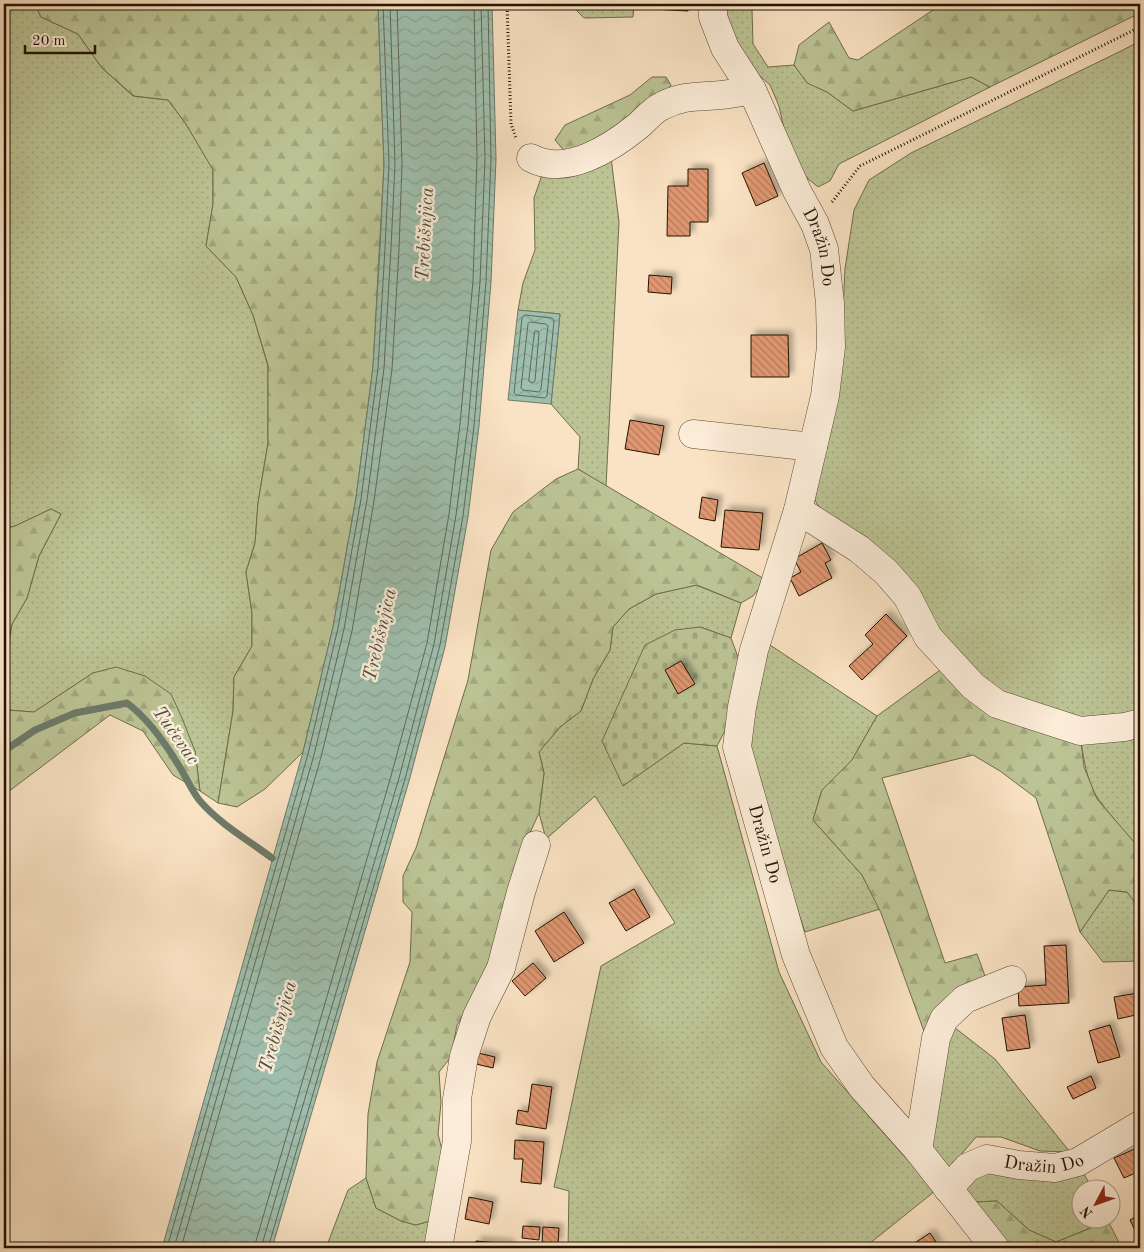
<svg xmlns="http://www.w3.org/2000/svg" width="1144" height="1252" viewBox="0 0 1144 1252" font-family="'Old Standard TT',serif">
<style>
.grass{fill:url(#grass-dots);stroke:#6f6c4a}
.forest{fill:url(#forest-firs);stroke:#6f6c4a}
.cemetery{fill:url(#cemetery-stones);stroke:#6f6c4a}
.water{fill:url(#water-waves);stroke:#6d7a68}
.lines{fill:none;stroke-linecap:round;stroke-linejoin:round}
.shore{stroke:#606957;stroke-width:1}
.stream{stroke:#6d7a68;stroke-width:7}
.building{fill:url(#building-back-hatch);stroke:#221300;filter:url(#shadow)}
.minor-casing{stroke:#584731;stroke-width:29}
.path{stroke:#221300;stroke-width:3;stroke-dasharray:1 2.5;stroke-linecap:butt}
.minor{stroke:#fcedd9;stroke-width:28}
.labels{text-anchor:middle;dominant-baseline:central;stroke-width:5;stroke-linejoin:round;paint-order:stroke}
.street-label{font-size:18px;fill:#221300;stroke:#fcedd9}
.water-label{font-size:19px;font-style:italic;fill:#4e4f3d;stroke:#fcedd9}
</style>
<defs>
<pattern id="grass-dots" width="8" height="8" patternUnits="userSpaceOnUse" patternTransform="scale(1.25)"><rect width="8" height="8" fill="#bcc495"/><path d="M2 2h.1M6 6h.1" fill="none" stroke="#a1a87f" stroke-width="1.8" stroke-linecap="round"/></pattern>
<pattern id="forest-firs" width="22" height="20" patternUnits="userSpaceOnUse" patternTransform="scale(1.25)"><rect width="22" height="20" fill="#bcc495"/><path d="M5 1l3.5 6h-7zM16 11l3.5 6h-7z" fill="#a1a87f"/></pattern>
<pattern id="cemetery-stones" width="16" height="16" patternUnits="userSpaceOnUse" patternTransform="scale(1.25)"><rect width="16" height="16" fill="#bcc495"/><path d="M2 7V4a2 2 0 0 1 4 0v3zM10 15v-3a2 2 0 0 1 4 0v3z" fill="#a1a87f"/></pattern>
<pattern id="water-waves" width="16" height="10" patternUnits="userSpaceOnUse" patternTransform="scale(1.25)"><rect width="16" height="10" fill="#9fbfae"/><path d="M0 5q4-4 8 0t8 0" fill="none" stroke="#89a394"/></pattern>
<pattern id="building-back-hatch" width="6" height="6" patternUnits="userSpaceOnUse" patternTransform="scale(1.25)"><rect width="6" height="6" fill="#e09772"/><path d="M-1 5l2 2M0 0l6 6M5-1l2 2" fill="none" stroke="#b57a5b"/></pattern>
<filter id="shadow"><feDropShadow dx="4.5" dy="-4.5" stdDeviation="2.5" flood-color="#0004"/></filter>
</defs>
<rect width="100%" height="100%" fill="#fae3c4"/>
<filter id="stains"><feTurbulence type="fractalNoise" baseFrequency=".004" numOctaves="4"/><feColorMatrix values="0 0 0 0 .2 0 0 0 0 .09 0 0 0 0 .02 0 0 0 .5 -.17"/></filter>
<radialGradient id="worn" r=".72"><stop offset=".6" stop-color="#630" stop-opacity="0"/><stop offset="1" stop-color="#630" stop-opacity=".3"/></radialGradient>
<g class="grass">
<path d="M4,4H35L41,17L78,34L102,68L133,96L168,100L186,124L213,169V204L206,246L236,277L253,315L268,366V443L258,503L255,543L246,572L252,613V646L234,677L233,711L218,803L200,791L195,751L93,673L34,712L7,710L4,706V669L12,624L27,598L39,556L61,514L51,509L15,526L4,529Z"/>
<path d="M558,4H634L633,17L584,18L575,9Z"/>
<path d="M723,4H753L752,9L753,44L768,67L794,65L807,82L827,92L853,111L971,77L990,87L839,164L830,181L818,187L807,178L795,162L788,148L779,106L770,85L737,55Z"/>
<path d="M1140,41V690L1138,695L1140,698V721L1079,729L998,701L829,518L817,504L810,489L840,373L845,269L854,210L869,180L911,153L1121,51Z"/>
<path d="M611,157L619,222L606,487L578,469L580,437L551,404L560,314L518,310L523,283L535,250L534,198L543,172Z"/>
<path d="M696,585L741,603L731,638L700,627L623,786L684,743L717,746L779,972L821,1062L935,1191L864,1248H568L569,1191L554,1187L601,966L675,923L595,796L546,839L539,813L544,773L539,752L560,727L581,711L593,679L610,650L613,627L629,609L656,594Z"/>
<path d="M767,643L877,716L852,760L822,790L813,820L862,875L880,909L805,932L755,782L747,742Z"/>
<path d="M1140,726V856C1130,834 1113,820 1099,800C1086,782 1083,755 1080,734Z"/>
<path d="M1109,890L1127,892L1140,909V961L1103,962L1080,932Z"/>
<path d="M950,1024L995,1059L1070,1152L1040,1151L1001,1137H976L949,1169L929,1146Z"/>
<path d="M981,1171L1083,1172L1092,1189L1082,1190V1220H1107L1108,1221L1056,1242L1029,1230L997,1201L974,1202L963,1187Z"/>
<path d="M366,1178L376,1208L401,1221L416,1225L433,1220L427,1248H326L348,1190Z"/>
</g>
<g class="forest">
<path d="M35,4H378L384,164L373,367L356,498L333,627L303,752L265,789L237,807L218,803L233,711L234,677L252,646V613L246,572L255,543L258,503L268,443V365L253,315L236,277L206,246L213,204V170L186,124L168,100L134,96L102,68L78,34L41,17Z"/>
<path d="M942,4H1140V13L990,87L971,77L853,111L827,92L807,83L794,65L799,45L829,22L849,58L858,60Z"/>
<path d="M652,77H666L671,85C654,115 597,139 567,154L555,140L565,125L630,95Z"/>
<path d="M578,469L766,580L753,596L741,603L697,585L656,594L629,609L613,627L610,650L593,679L581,711L560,727L539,752L544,773L539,813L516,864L504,924L472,1002L457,1025L451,1057L439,1072L441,1103L438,1134L444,1158L433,1220L416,1225L401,1221L376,1208L366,1178L368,1114L377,1062L410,962L412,912L403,902V876L416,848L468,680L491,550L513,512L556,479Z"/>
<path d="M51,509L61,514L39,556L27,598L12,624L4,669V529L15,526Z"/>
<path d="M947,665L1080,734L1084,767L1097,799L1134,842L1140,856V909L1127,892L1109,890L1080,932L1036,798L1000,771L973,755L882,778L945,963L977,954L985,976L925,1034L881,913L862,875L813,820L822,790L852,760L877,716Z"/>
<path d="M116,667L145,676L171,694L182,718L195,751L200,791L173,775L143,731L110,715L4,795V706L7,710L34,712L93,673Z"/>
<path d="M997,1201L1029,1230L1056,1242L1108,1221L1122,1248H1008L974,1202Z"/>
</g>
<path class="cemetery" d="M700,627L731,638L741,665L734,713L717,746L684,743L623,786L602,741L645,645L675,630Z"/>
<g class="water">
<path d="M378,4H492L496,159L491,282L479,426L468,517L445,647L409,781L272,1248H162L303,752L333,627L356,498L373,367L380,248L384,164Z"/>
<path d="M518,310L560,314L551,404L508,400Z"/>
</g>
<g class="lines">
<g class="shore">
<path d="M525,315L552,318L554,320L547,396L545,398L516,395L514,393L522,318Z"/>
<path d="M530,322L546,324L548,326L541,389L539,392L523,390L521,388L528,324Z"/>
<path d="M535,331H538L539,333L535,381L532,383L529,381Z"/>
<path d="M167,1248L308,754L338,628L361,499L378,368L385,248L389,164L383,4"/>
<path d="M174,1248L314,755L344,629L367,500L384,368L391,248L395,164L390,4"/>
<path d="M181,1248L321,757L352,631L374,501L392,369L399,249L402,164L397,4"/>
<path d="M254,1248L391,776L427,643L449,514L460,424L473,281L477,159L474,4"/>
<path d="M261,1248L399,778L434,644L456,515L468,425L480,282L485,159L481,4"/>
<path d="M268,1248L405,779L440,645L463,516L474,426L486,282L491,159L488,4"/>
</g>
<path class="stream" d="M4,751L35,730L75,713L127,703C150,720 168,747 182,771C188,781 193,793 200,801C220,824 248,840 272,858"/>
</g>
<g class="building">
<path d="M653,4H688V11L652,9Z"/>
<path d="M764,163L778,196L756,206L742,173Z"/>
<path d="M688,169H708V222H690V236H667L668,186H688Z"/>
<path d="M649,275L672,277L671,294L648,292Z"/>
<path d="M751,335H788L789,377H751Z"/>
<path d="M630,420L664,426L659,455L625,449Z"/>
<path d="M702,497L718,500L715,521L699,518Z"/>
<path d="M725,510L763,513L759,550L721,547Z"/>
<path d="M822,543L831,560L825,563L832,578L799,596L790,578L801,572L794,559Z"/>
<path d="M886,614L907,636L862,680L849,666L873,644L865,635Z"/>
<path d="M681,661L695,684L678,694L665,670Z"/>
<path d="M634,889L650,917L626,931L609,903Z"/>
<path d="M564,912L584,943L554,962L535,931Z"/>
<path d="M1066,945L1069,1003L1019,1006L1018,987L1046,985L1044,946Z"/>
<path d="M533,963L546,978L525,996L512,981Z"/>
<path d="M1138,993L1140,1014L1118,1019L1114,997Z"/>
<path d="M1025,1015L1030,1048L1007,1051L1002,1018Z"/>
<path d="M1110,1025L1120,1057L1098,1063L1089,1031Z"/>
<path d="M478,1053L495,1057L493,1068L476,1064Z"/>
<path d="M1091,1076L1096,1088L1073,1099L1067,1087Z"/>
<path d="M532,1084L552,1087L546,1129L516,1124L518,1110L528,1112Z"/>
<path d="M515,1140L544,1142L541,1184L521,1182L523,1159H514Z"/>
<path d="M1137,1148L1140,1155V1171L1124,1178L1114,1158Z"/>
<path d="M469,1197L493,1202L489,1224L465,1219Z"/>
<path d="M1140,1214V1241L1130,1220Z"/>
<path d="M523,1226L540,1227L539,1240L522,1238Z"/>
<path d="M543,1227L559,1228L558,1244L542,1243Z"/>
<path d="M930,1233L940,1248H916L913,1244Z"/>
<path d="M476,1241L510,1244L509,1248H476Z"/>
</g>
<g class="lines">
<g class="minor-casing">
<g id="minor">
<path id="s1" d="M713,4V17L725,48L752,90L797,191L815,224L824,249L830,303L831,347L825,396L798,510L754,650L742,707L737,747L796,955L834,1047L862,1087L918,1150L995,1248"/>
<path d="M531,158C566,177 611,148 638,126C646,119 653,110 662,106C683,95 699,97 721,95C731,94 742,92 752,90"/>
<path d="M693,434L813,447"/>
<path d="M798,510L859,549L886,572L907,596L928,637L973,686L997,704L1080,731L1125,727L1140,723"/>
<path d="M918,1150L936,1038L944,1019L965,999L1012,980"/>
<path id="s2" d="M948,1189L968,1167L987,1159L1019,1165L1055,1168L1078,1162L1140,1125"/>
<path d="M438,1248L457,1141V1099L464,1056L477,1016L501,968L521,892L536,845"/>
</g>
</g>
<g class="path">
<path d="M507,4L511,124L516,138"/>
<path d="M832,202L860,166L1140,27"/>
</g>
<use href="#minor" class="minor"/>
</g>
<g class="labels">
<g class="street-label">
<text stroke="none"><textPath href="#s1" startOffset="268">Dražin Do</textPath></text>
<text stroke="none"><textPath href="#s1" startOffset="882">Dražin Do</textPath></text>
<text stroke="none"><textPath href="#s2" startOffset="108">Dražin Do</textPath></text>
</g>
<g class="water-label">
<text transform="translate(426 234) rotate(-87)">Trebišnjica</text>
<text transform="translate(381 635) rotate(-77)">Trebišnjica</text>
<text transform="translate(175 736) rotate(55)">Tučevac</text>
<text transform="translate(279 1027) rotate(-74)">Trebišnjica</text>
</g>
</g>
<rect width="1144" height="1252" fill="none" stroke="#fae3c4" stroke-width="20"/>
<rect x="5" y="5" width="1134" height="1242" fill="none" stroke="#221300" stroke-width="2.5"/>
<rect x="10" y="10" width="1124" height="1232" fill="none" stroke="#221300"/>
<g transform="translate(1096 1204) rotate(229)"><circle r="24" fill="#fcedd9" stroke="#a59682"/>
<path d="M0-4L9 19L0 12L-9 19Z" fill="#8f2418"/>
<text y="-8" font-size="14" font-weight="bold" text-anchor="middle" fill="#221300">N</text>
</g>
<path d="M25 45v8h70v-8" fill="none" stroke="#221300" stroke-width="2.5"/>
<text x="32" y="45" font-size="15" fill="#221300" stroke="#fcedd9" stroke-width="4" paint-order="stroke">20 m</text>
<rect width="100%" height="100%" filter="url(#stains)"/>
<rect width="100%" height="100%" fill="url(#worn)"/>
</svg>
